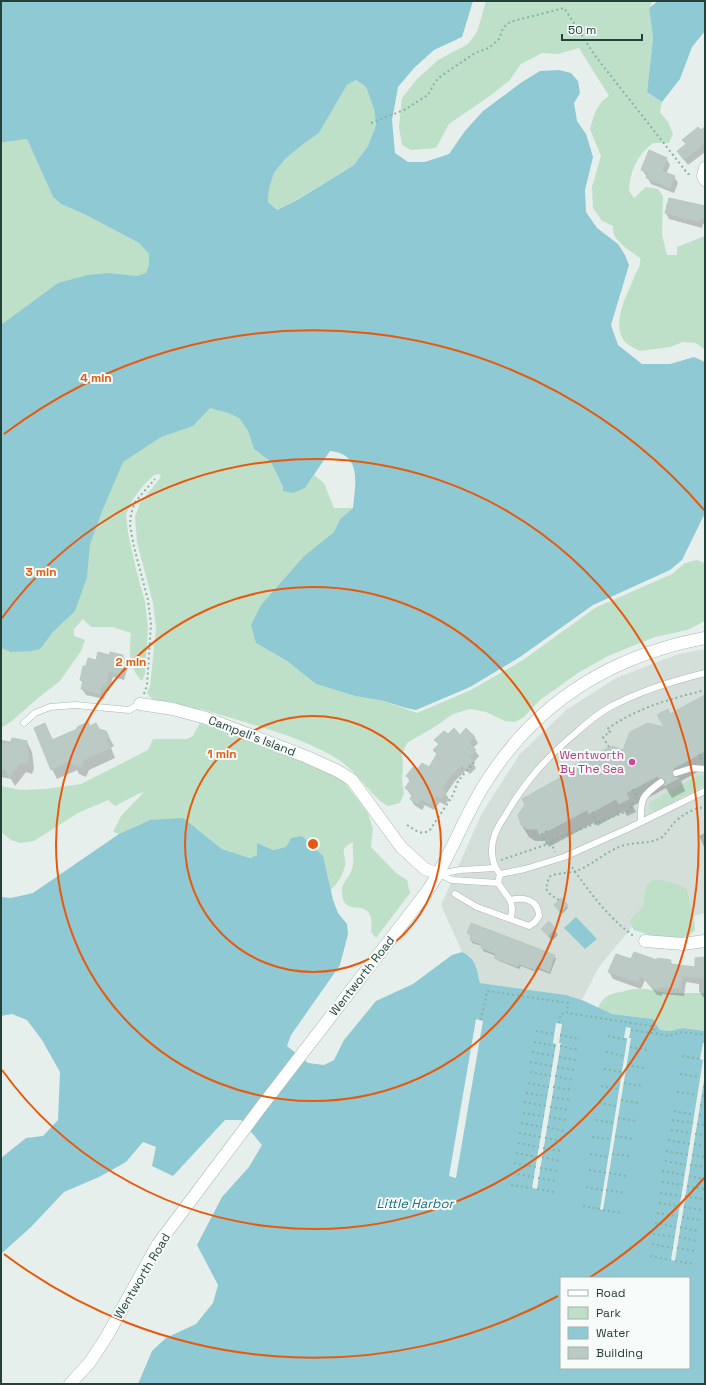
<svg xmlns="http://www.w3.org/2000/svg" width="706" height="1385" viewBox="0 0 706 1385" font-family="'Space Grotesk',sans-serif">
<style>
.built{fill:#d4dfda}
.green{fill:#bfe0c8}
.water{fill:#8ec9d4;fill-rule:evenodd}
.pier{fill:#e6efeb}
.shadow{fill:#0003}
.building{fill:#bbcac4;stroke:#b8c9c2}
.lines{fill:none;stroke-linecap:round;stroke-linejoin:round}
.service-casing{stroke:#a8b8b2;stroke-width:7}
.minor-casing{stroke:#a8b8b2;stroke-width:13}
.secondary-casing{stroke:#a4bbb3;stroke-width:13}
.path{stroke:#86b3a5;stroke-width:2;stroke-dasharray:2 3;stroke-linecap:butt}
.service{stroke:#fff;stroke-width:6}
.minor{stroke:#fff;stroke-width:12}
.secondary{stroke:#fff;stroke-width:12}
.ring{fill:none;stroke:#e8590c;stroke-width:2}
.hotel-dot{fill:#d1479c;stroke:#f7fbf9;stroke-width:1.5}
.labels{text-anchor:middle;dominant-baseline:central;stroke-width:4;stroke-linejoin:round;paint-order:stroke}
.street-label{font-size:12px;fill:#24423a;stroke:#f7fbf9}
.hotel-label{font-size:12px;fill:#b23c85;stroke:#f7fbf9;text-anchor:end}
.water-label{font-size:13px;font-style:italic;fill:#1c6f80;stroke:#f7fbf9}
.centre{fill:#e8590c;stroke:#f7fbf9;stroke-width:2}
.ring-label{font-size:12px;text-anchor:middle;font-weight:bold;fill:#e8590c;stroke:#f7fbf9;stroke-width:4;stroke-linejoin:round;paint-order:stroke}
</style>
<rect width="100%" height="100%" fill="#e6efeb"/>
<path class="built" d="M705,649V913L694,916L687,889L645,887L643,906L629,921L632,927L599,967L582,1000L566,995L480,983L477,967L470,956L462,952L441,905L482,813L520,754L566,710L616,678L678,654Z"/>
<g class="green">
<path d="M486,1H653L649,8L653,38L647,92L662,102L660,112L668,122L673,134L669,143H653C637,155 630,171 629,191L634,198L646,187L658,189L663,196L662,235L667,255H677V247L705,236V350L696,343L683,342L670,347L640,351C636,349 630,346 626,343C609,324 628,294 635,275C638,268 641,266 640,258C631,252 620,245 614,235C613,233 613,229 613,226L602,221L593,208L592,187L601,156L590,129L595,112L602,101L609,96L579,48L558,54L542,53L521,64L509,81L487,98L449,124L436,148L411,150L402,145L399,127L402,98L416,80L438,60L468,44L477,32Z"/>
<path d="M356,80L366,87L374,109L376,125L368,146L354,165L296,200L277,210L268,202L269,189L274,173L285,159L302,145L319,133L347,85Z"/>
<path d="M27,139L53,197L61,204L86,215L139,243L149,254V265L204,390L228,413L239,418L248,431L254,449L271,462L283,487V491L305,488L314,475L324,483L334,508H353L340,519L334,532L304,556L261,605L256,643L287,661L316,684L355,696L384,701L417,713L471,690L523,660L595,608L672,574L685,563L697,560L705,563V621L687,630L655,637L608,656L578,673L540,700L524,717L515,722L505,721L486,712L470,709L453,714L436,726L407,743L402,754L403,767L402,781L404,793L400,803L388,806C384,803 379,801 376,797C364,785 354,770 339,760C300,735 245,723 201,709L196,711L186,707L152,699L147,693L150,686L156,629L153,603L137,542L135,517L140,503L161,477L159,474L154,475L144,485L133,499L126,514L128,533L136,569L145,602L148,627L145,674L142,681C128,668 129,650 131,633L112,627H91L83,619L74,629V636L85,640L81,651L60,681L38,698L12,721L1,728V142H5Z"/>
<path d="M200,723L302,761L341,778L368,813L373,829L371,847L396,873L407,880L410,893L376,938L371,932C376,890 343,923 342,892C341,883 350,877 352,869C355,860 352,851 353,842C337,849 347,854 345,866C343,875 337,885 330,890C325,871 316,851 302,836L286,847L273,850L257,843L258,855L250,858L222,849L197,829L150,820L119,834L113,832L121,816L144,792L138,794L115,806L108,800L78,813L34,841L20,843L11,840L1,832V786L21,790L45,789L81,784L148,750L153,739H186L193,736Z"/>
<path d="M699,775L705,776V785L657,810H652L649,808V804L652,801Z"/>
<path d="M653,880C667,880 675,883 687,889L694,916L695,930C680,946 652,936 634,930L629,921L643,906L645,887Z"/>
<path d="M633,989H647L666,993H705V1031L683,1028L670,1031L660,1030L653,1019L612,1014L598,1008C605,991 617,994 633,989Z"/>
</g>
<g class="water">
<path d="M1,1H473L462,37L434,50L414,68L398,87L392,120L395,153L408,162H425L449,154L465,131L483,111L522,82L540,71L559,70L571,73L578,81L580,93L574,103L577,121L586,134L593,157L585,190L586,212L597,228L618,244L625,255L629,265L611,325L618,345L642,364H670L694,357L705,362V513L682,560L670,570L593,605L520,657L470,687L416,710L406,708L384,701L355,696L316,684L287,661L256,643L251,625L261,605L304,556L334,532L340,519L353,508C355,485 363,454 330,451L305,488L293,493L283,491V487L271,462L254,449L248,431L239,418L228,413L210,408L193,426L161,437L123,462L103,509L90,544L87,577L75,611L53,632L40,649L32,651L11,652L1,648V325L58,283L88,275L108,273L137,276L146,273L149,265V254L139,243L86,215L61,204L53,197L27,139L5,142H1ZM356,80L366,87L374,109L376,125L368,146L354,165L297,200L277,210L268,202L269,189L274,173L285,159L302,145L319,133L347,85Z"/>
<path d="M658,1H705V31L692,47L680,79L662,102L647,92L653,38L649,8Z"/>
<path d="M183,818L222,849L250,858L257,855V843L273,850L286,847L291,838L302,836L323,856L333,900L338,913L347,924L348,934L340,965L291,1035L287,1046L308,1063L324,1065L334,1060L344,1040L376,1001L413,984L452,955L462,952C476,958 477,969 480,983L566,995L582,1000L612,1014L653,1019L660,1030L670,1031L683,1028L705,1031V1384H138L152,1351L166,1338L196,1324L213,1303L218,1285L197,1245L222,1197L249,1167L262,1145L241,1120H225L173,1176L152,1166L156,1147L143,1142L126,1162L99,1177L64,1192L31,1227L1,1254V1158L26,1138L43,1136L58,1120L60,1072L42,1040L27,1020L12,1014L1,1016V897L11,898L33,893L119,834L150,820ZM561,1278H689V1368H561Z"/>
<path d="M576,917L597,939L585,949L564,928Z"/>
</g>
<g class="pier">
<path d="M476,1019L483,1021L456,1178L449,1176Z"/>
<path d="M556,1023L562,1024L559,1043H561L537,1189L532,1188L556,1044L553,1043Z"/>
<path d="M626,1027L631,1028L629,1038H631L603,1210L600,1209L627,1040V1038H624Z"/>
<path d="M703,1043H705V1075L675,1261L671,1260L703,1060L700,1059Z"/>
</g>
<g class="shadow">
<path d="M705,128V152L688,165L678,152L686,145L683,140L700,132Z"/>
<path d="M666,158L670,165L666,174L674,177L678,183L674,193L651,184L647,177L642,170Z"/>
<path d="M705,207V224H703L702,228L669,219L666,213Z"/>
<path d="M110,656H123L128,666L124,680L113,677L109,691H106L104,699L86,695L82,689L84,684L81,680L87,668L96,661Z"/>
<path d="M705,696V768L681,781L685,791L672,798L666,788L633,806L636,812L627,816L624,811L597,826L595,822L549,847L545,841H535L529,837L521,824L623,752L666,729L670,715Z"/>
<path d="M45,724L53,740L90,727L106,732L114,746L111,748L115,758L89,770L86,777L79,774L77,770L57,779L52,769Z"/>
<path d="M448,736L474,737L478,743L473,748L479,756L473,763L476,768L470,774L466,770L455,781L446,794L449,799L445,805L440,802L434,810L425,805L422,810L414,805L411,799L412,796L410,794L406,788L410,782L407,776L429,768L437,755L434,750L439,745L436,740Z"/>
<path d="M1,740L12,742H27L32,752L34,768L32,774L26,772L15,786L11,779L1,777Z"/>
<path d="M705,833V847H704L699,836Z"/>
<path d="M555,905L567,906L568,908L562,914Z"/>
<path d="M549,923L558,935L552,941L542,929Z"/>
<path d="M468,933L554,956L556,959L550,974L537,969L536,972L521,966L519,969L497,960L495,958L496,956L483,951L482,946L472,943L471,940L472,937Z"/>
<path d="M705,958V997H703L699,991V984L686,982L684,996L662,994V996L657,995L645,980L641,989L613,979L609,972L631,960L658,962L670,961L673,965L696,968Z"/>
</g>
<g class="building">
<path d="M698,127L701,130L705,127V143L684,160L677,151L686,144L682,140Z"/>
<path d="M649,150L667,158L662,171L675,176L670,188L646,178L648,173L641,170Z"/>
<path d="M669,198L705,206V219L700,218L699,222L665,213Z"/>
<path d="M98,652L109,655L110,652L123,655V659H125L121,674L109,672L106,686L102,685L100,694L81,689L83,681L80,680L83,666H86L88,658L96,660Z"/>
<path d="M705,695V751L674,768L672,775L675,777L679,778L664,786L665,783V780L662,778H659L658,776L626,793L629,799L619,804L616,799L589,814L587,810L540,835L537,829H527L521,825L518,815L525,805L522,799L567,774V771L570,767L612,746L623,750L630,732L648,723L664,727L657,715L668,709L670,714Z"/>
<path d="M88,722L90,726L96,723L99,729L106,731L109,737L106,738L111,748L84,760L81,768L73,765L71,761L51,770L34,728L45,723L52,740L77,729V727Z"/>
<path d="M454,728L460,735L466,728L475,737L469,743L476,750L469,757L473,761L466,769L462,765L451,775L442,789L446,792L441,799L436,796L430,805L422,799L418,804L410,799L413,794L405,788L411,779L406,776L413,767L417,770L422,763L429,767L437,754L433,750L439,744L434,740L444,731L448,734Z"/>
<path d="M12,738L27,741L29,758L27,764L21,763L9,778L6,770L1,769V742L10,744Z"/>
<path d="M561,898L568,905L560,912L554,905Z"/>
<path d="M549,921L555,928L548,936L541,929Z"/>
<path d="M471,923L555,955L549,972L536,966L535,970L519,964L518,967L494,958L496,954L481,948L482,945L470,940L471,935L467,933Z"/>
<path d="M634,952L657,960V958L671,960L670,964L695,967V958L705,957V978L682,976L681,989L659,987L658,989L652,988L641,975L638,983L608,972L616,954L631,959Z"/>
</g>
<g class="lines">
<g class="service-casing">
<g id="service">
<path d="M24,723L35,713L50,707L75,705L129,710L140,704"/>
<path d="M676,773L692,768L705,769"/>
<path d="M641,822C640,798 642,796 661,782"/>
<path d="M439,874L452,880L498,883"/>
<path d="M439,874L460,870L495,868"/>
<path d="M500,874C492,865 490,850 494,837C496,829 501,822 505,816C525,781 548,756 578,731C588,722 599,713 610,707C640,691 672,681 705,673"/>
<path d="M498,883L500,874L525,869L564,857L627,829L705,791"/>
<path d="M455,894L477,907L529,926L535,922L539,916C538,899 524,897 510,900L498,883"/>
<path d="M510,900C513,907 513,912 510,919"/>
</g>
</g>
<g class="minor-casing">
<g id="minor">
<path d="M705,168L703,176L705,180"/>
<path d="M140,704L173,709L206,718L307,757L338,771L352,780L401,847L425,869L439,874"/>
<path d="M645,941L683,944L705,941"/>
</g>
</g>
<g class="secondary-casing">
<path id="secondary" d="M70,1384L90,1362L107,1336L158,1244L261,1107L426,893C449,860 462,821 483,787C534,703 610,656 705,638"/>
</g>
<g class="path">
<path d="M371,123L404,110L428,95L435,82L441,76L475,53L489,48L499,39L503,28L510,22L564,8L596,57L688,174H692"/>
<path d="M144,694L147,685L151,624L148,600L134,547L130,525L131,514L135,502L155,479"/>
<path d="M609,747L603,737L610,732L607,729C637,708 670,699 705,690"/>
<path d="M700,754L699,758L705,759"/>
<path d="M633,789L636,793L635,796"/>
<path d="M592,812L597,823"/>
<path d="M407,825C415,830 421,836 430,830L453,795L458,781L475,761"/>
<path d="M547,831L542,834L547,845"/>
<path d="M551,842L555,852"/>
<path d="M501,860L548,844L553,840L630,810L633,802"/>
<path d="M569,863C588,890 607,917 635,937"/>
<path d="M559,900L551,895L546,889L549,877C557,872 567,874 576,871C593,865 607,850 625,845C637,842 649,844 661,838C666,834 669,829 673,824C680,816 694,808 705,807"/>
<path d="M481,1020L487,991L568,1003L567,1013L651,1026L658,1034L668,1036L682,1032L705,1035"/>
<path d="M559,1023L561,1014L566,1013"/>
<path d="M631,1030L657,1034"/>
<path d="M536,1031L554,1034"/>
<path d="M560,1035L580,1039"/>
<path d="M608,1036L627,1040"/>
<path d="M534,1042L556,1046"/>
<path d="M560,1046L578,1050"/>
<path d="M630,1047L647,1050"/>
<path d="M532,1052L554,1056"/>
<path d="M606,1052L624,1056"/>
<path d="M682,1056L700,1059"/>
<path d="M559,1057L576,1060"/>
<path d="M530,1062L552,1066"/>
<path d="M627,1065L644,1068"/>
<path d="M557,1067L574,1070"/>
<path d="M604,1069L622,1072"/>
<path d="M530,1072L551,1076"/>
<path d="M680,1074L700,1077"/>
<path d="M555,1076L573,1080"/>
<path d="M528,1083L549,1087"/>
<path d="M624,1083L642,1086"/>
<path d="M601,1086L619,1089"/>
<path d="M553,1087L572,1090"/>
<path d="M703,1087H705"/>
<path d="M677,1092L697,1095"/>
<path d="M526,1093L547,1096"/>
<path d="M702,1096H705"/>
<path d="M552,1097L570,1100"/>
<path d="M621,1100L638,1103"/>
<path d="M524,1102L546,1106"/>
<path d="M599,1103L616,1106"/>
<path d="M700,1105L705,1106"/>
<path d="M550,1107L568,1110"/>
<path d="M674,1111L694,1115"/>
<path d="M523,1113L544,1116"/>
<path d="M699,1115L705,1116"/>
<path d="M549,1117L566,1120"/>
<path d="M618,1118L636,1121"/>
<path d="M596,1120L614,1123"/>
<path d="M672,1120L693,1123"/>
<path d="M521,1123L542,1127"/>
<path d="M697,1124L705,1125"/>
<path d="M547,1127L564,1131"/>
<path d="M671,1130L691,1133"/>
<path d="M519,1133L541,1137"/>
<path d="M695,1134L705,1135"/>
<path d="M615,1136L632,1139"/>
<path d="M592,1137L611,1139"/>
<path d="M545,1138L563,1141"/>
<path d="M668,1140L690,1144"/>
<path d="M518,1143L539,1147"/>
<path d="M694,1144L705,1146"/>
<path d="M543,1148L561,1151"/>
<path d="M666,1151L688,1155"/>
<path d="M516,1153L537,1157"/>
<path d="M590,1154L608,1157"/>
<path d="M612,1154L630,1156"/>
<path d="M692,1155L705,1157"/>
<path d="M542,1157L560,1161"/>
<path d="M665,1161L686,1165"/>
<path d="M514,1163L536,1167"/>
<path d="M690,1165L705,1167"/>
<path d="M540,1168L558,1171"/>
<path d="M589,1170L606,1173"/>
<path d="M662,1171L685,1175"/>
<path d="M513,1173L534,1177"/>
<path d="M609,1173L626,1176"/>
<path d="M689,1176L705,1179"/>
<path d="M538,1178L556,1181"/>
<path d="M662,1182L683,1185"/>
<path d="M511,1185L532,1188"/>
<path d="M687,1186L704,1189"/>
<path d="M586,1187L603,1190"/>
<path d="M537,1189L554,1192"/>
<path d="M606,1190L625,1193"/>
<path d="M660,1193L681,1196"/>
<path d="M685,1196L702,1199"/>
<path d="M659,1203L679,1206"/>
<path d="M583,1206L600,1209"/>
<path d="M684,1207L702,1210"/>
<path d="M603,1210L621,1213"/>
<path d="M657,1213L678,1216"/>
<path d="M682,1217L700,1220"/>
<path d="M655,1223L676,1227"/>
<path d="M680,1227L698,1231"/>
<path d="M653,1234L674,1237"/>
<path d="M679,1237L697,1241"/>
<path d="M652,1244L673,1248"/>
<path d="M677,1248L696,1251"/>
<path d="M650,1256L671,1260"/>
<path d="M675,1261L695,1264"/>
</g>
<use href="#service" class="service"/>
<use href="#minor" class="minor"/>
<use href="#secondary" class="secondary"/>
</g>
<g class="ring">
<circle cx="313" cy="844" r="128"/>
<circle cx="313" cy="844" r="257"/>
<path d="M2 618A385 385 0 1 1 2 1070"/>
<path d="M704 1178A514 514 0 0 1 589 1278M558 1296A514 514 0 0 1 4 1254M4 434A514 514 0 0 1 704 510"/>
</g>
<circle class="hotel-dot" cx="632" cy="762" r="4"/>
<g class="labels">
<g class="street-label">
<text transform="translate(252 736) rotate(21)">Campell's Island</text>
<text transform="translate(362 976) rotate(-52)">Wentworth Road</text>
<text transform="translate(142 1276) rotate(-59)">Wentworth Road</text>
</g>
<g class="hotel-label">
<text x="624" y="755">Wentworth<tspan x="624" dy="14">By The Sea</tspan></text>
</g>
<g class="water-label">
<text x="415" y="1203">Little Harbor</text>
</g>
</g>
<circle cx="313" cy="844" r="6" class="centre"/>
<g class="ring-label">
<text x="96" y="382">4 min</text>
<text x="41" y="576">3 min</text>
<text x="131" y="666">2 min</text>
<text x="222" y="758">1 min</text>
</g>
<rect width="706" height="1385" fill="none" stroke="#24423a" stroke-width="4"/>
<rect x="560" y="1277" width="130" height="92" fill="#f7fbf9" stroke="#a3b1ad"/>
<rect x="568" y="1290" width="20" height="6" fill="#ffffff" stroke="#a3b1ad"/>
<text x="596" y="1297" font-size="12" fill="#24423a">Road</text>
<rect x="568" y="1307" width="20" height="12" fill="#bfe0c8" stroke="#a3b1ad"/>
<text x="596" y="1317" font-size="12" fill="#24423a">Park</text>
<rect x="568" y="1327" width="20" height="12" fill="#8ec9d4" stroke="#a3b1ad"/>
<text x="596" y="1337" font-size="12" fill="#24423a">Water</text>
<rect x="568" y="1347" width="20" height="12" fill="#bbcac4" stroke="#a3b1ad"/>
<text x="596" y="1357" font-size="12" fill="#24423a">Building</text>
<path d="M562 34v6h80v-6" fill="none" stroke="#24423a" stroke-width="2"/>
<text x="568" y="34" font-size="12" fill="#24423a" stroke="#f7fbf9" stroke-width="3" paint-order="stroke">50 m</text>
</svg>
